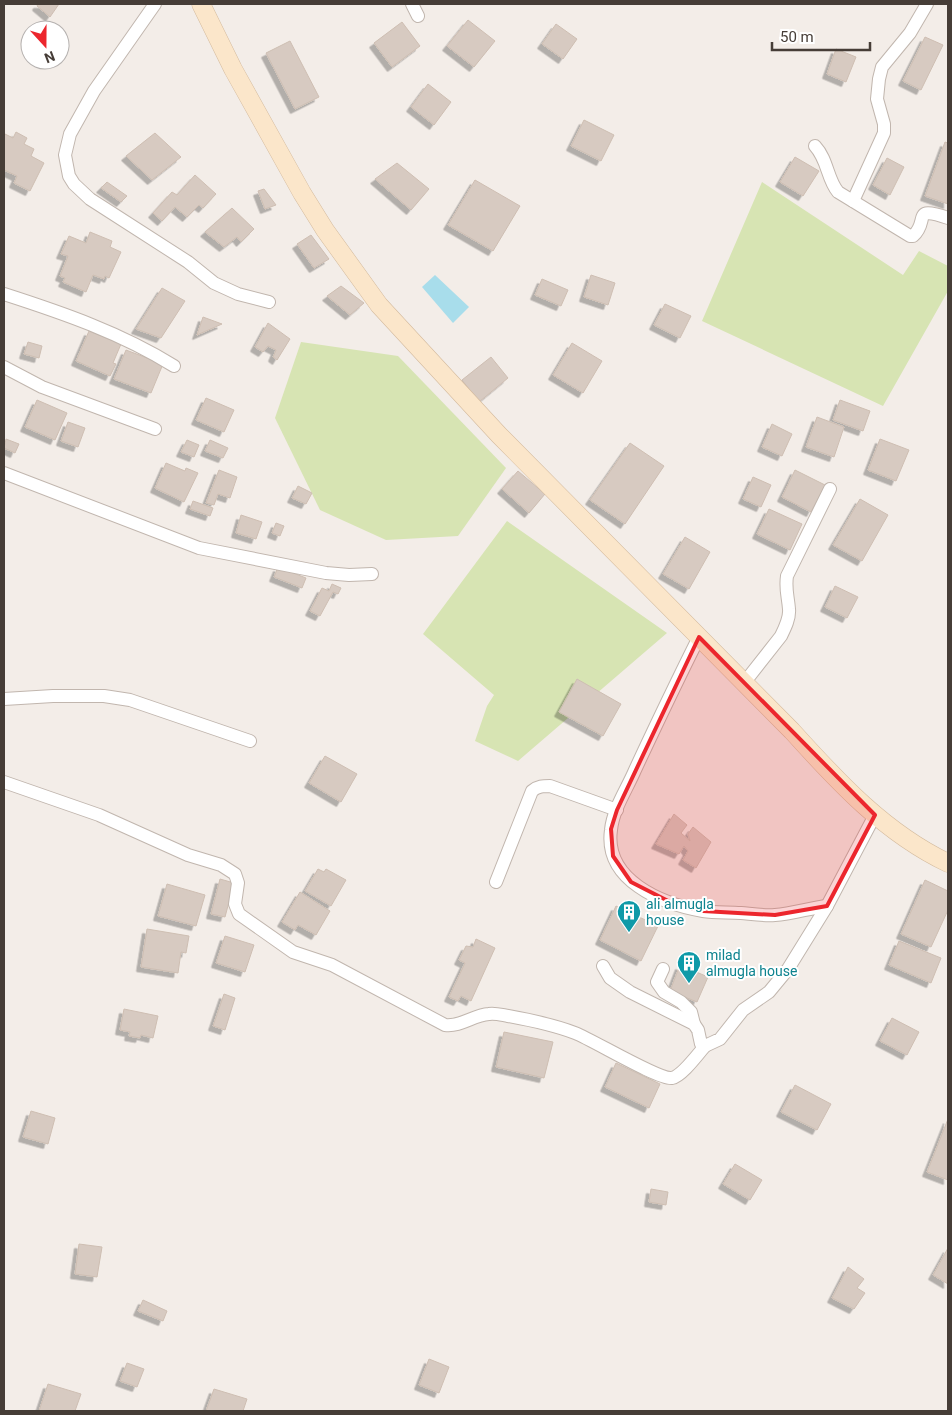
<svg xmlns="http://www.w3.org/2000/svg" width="952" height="1415" viewBox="0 0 952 1415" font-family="Roboto,sans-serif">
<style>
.green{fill:#d7e4b3}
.water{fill:#a8ddeb}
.building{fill:#d7cac1;stroke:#cebeb2;filter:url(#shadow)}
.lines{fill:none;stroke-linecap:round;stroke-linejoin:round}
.street-casing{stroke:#c1b6ae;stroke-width:14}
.secondary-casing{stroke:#d3ba9d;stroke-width:19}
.street{stroke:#fff;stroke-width:12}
.secondary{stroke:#fbe6ca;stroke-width:18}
.marked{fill:#ec262d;fill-opacity:0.2;stroke:#ec262d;stroke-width:4;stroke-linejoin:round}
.labels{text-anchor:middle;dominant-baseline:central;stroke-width:4;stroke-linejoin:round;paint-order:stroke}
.culture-label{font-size:14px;fill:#0d838f;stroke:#fff;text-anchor:start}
</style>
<defs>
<filter id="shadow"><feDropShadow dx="-4.5" dy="4.5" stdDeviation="0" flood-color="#0004"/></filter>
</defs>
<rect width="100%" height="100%" fill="#f3ede8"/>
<g class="green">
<path d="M762,182L903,275L919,251L948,266V291L883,406L702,321Z"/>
<path d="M301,342L398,356L506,468L458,536L386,540L320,510L275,418Z"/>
<path d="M507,521L667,633L518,761L475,741L487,706L494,695L423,634Z"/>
</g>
<path class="water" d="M435,275L469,307L453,323L422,287Z"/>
<g class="building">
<path d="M38,4H59L50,17L37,6Z"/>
<path d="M468,20L495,41L474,67L447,46Z"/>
<path d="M402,22L420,46L392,67L374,43Z"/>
<path d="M556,24L577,39L563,59L542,44Z"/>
<path d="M925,37L943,45L921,90L903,81Z"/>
<path d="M290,41L319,97L295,109L266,53Z"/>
<path d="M836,49L856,57L846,82L827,74Z"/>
<path d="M428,84L451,102L434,125L411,107Z"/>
<path d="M584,120L614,135L601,161L571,146Z"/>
<path d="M16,132L27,138L24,144L34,149L31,156L44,163L30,191L14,183L17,176L4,170V138L5,134L13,138Z"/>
<path d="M155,133L181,157L152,180L126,156Z"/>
<path d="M945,142L948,143V204L925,196Z"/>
<path d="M795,157L819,171L803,196L780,182Z"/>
<path d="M887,158L904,167L890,195L873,185Z"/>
<path d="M397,163L429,189L411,210L375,179Z"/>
<path d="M195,175L216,194L203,208L199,205L187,217L175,207L162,221L153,213L172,192L177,195Z"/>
<path d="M475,180L520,206L493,251L448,225Z"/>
<path d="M107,182L127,196L121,202L101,188Z"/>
<path d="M264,189L276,205L265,209L258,191Z"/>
<path d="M232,208L254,229L241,242L237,237L224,247L205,232Z"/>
<path d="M90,232L112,241L110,247L121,252L109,278L105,276L104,279L93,275L86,292L63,282L65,278L60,276L68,256L61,254L69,236L86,243Z"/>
<path d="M311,235L329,259L314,268L297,244Z"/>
<path d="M591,275L615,283L608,305L584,297Z"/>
<path d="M542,279L568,290L561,306L535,295Z"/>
<path d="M341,286L364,303L350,315L327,296Z"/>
<path d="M162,288L185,301L161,338L136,329Z"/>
<path d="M665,304L691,316L680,338L654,325Z"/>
<path d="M203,317L222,324L197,335Z"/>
<path d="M268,323L290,339L277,360L273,357L276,350L268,346L263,352L255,347Z"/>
<path d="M89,331L121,344L113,363L116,364L110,376L76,361Z"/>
<path d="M28,342L42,346L39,358L24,354Z"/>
<path d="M572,343L602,361L583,393L553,375Z"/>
<path d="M126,350L163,364L151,393L114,379Z"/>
<path d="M491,357L508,378L479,402L462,380Z"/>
<path d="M206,398L234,410L224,432L196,420Z"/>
<path d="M37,400L67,413L55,440L25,427Z"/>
<path d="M840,400L870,411L863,431L833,420Z"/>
<path d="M817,417L844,427L834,457L806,447Z"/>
<path d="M68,422L85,428L78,447L61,441Z"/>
<path d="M772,424L792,434L782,456L762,447Z"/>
<path d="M6,439L19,444L15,453L4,448Z"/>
<path d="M880,439L909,450L896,481L868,470Z"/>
<path d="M187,440L199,445L194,457L181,452Z"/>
<path d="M210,440L228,448L223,458L205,451Z"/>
<path d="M630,443L664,466L625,524L590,500Z"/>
<path d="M166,463L185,471L186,468L198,473L184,502L155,488Z"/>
<path d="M219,470L237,477L230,498L218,494L214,505L206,503Z"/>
<path d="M795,470L825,485L811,512L782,497Z"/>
<path d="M518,471L545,494L529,513L502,489Z"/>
<path d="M753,477L771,485L761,507L743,499Z"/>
<path d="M298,486L312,493L306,504L292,498Z"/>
<path d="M860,499L888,515L862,561L833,545Z"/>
<path d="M193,501L213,508L210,516L190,509Z"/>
<path d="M769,509L802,524L790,550L757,534Z"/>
<path d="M241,515L262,522L256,539L236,533Z"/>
<path d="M276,523L284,526L280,536L272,533Z"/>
<path d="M685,537L710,552L689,589L663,574Z"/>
<path d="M278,567L306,578L302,588L274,577Z"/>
<path d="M332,584L341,588L338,594L333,592L320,616L310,611L322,588L329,591Z"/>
<path d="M835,586L858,597L847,618L825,607Z"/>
<path d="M577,679L621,704L603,736L559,712Z"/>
<path d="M325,756L357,774L341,802L309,783Z"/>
<path d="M674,814L687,825L681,833L690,841L688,834L693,827L711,842L696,868L683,860L688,851L684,846L679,854L656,844Z"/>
<path d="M318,869L324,872L326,869L346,880L331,906L305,891Z"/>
<path d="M220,879L234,883L225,917L211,914Z"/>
<path d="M925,880L948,891V910L931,947L901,934Z"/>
<path d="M167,884L205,895L196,926L158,916Z"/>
<path d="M300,892L330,911L316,935L298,925L295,930L282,922Z"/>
<path d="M616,906L658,926L641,961L600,940Z"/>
<path d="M147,929L189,936L186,953L181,952L178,973L141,967Z"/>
<path d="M225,936L254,945L245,972L216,963Z"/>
<path d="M476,939L495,948L471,1001L461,996L458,1001L449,997L465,963L459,960L466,946L473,947Z"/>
<path d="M899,941L941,958L931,983L889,965Z"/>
<path d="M680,965L708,977L697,1002L670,991Z"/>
<path d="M224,994L235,998L225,1030L213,1026Z"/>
<path d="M124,1009L158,1016L153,1038L141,1035L140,1038L129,1036L130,1032L120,1030Z"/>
<path d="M892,1018L919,1032L907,1055L880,1041Z"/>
<path d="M504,1032L553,1042L544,1078L496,1067Z"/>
<path d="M616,1063L660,1084L649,1108L605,1087Z"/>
<path d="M795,1085L831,1104L817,1130L781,1112Z"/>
<path d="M31,1111L55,1118L48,1144L23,1137Z"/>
<path d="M948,1119V1180L927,1172Z"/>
<path d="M735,1164L762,1180L750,1200L723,1184Z"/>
<path d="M651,1189L668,1192L666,1205L649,1202Z"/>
<path d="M79,1244L102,1247L97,1277L75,1274Z"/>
<path d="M948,1248V1284L933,1275Z"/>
<path d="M848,1267L864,1279L857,1288L865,1293L854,1309L832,1298Z"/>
<path d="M143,1300L167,1311L163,1321L138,1311Z"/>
<path d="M429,1359L449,1367L439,1393L419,1385Z"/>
<path d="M127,1363L144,1369L137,1387L120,1381Z"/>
<path d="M48,1384L81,1394L75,1411H39Z"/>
<path d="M214,1389L247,1399L243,1411H206Z"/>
</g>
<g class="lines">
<g class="street-casing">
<g id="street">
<path d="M155,4L94,91L70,134L65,155L69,176L74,184L90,199L188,262L214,283L238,294L269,302"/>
<path d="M412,4L418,16"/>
<path d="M815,146C828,160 827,179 838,192L910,236H913C930,221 910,205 948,218"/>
<path d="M853,201L884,133V124L877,99L879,79L882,67L910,33L927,4"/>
<path d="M4,294C63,313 121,333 174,366"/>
<path d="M4,367L42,387L155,429"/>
<path d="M4,473L199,548L326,573L349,575L372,574"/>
<path d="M699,637C677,681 656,725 635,770C627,789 613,809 611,830C604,880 661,904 703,911C715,913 728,912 741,913C752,914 764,916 775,915C792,914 810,908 827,906"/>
<path d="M744,683L781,636C785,628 790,618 789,609C788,596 785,589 787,576L830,489"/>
<path d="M4,699L53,696H104L130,700L250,741"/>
<path d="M4,782L99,815L188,855L221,865L235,874L238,883L235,904L239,914L293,952L332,965L445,1025C461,1027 473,1015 489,1014C495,1013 502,1015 508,1016C530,1020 554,1025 575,1033C593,1040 659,1080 672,1078C682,1076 698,1054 705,1046"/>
<path d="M496,882L532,791C538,786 543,786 550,786L617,810"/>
<path d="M603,966L610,978L630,992L694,1024L698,1030L701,1044L705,1046L720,1039L743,1010L769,992L788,969L827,906L875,815"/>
<path d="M663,969L657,982L664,992L681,1002L691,1012L694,1024"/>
</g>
</g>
<g class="secondary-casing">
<path id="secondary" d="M201,4L233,69L302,193L325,230L379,305L499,435L792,731C838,782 885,833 948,863"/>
</g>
<use href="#street" class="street"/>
<use href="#secondary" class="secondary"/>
</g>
<path class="marked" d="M699,637L875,815L827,906L775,915L703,911L676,905L631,882L613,856L611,829L617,810Z"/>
<defs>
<g id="building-pin" transform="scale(1.25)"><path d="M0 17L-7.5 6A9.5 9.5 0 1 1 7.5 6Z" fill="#0f9aa8" stroke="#fff"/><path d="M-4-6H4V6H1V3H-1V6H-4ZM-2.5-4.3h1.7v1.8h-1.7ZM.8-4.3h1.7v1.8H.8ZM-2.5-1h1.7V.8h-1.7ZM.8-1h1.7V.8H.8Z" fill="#fff"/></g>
</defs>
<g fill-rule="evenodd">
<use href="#building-pin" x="629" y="912"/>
<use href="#building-pin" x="689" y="963"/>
</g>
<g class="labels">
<g class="culture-label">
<text x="646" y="904">ali almugla<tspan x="646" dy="16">house</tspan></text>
<text x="706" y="955">milad<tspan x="706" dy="16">almugla house</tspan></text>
</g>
</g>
<rect width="952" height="1415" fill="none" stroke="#463d37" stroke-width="10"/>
<g transform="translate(45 45) rotate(159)"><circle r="24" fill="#ffffff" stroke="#b5b1af"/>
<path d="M0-4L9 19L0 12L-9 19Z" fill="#ec262d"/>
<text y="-8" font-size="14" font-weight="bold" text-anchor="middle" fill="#463d37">N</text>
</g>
<path d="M772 42v8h98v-8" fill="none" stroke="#463d37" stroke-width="2.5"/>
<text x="780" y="42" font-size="15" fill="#463d37" stroke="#ffffff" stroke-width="4" paint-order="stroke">50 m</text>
</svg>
